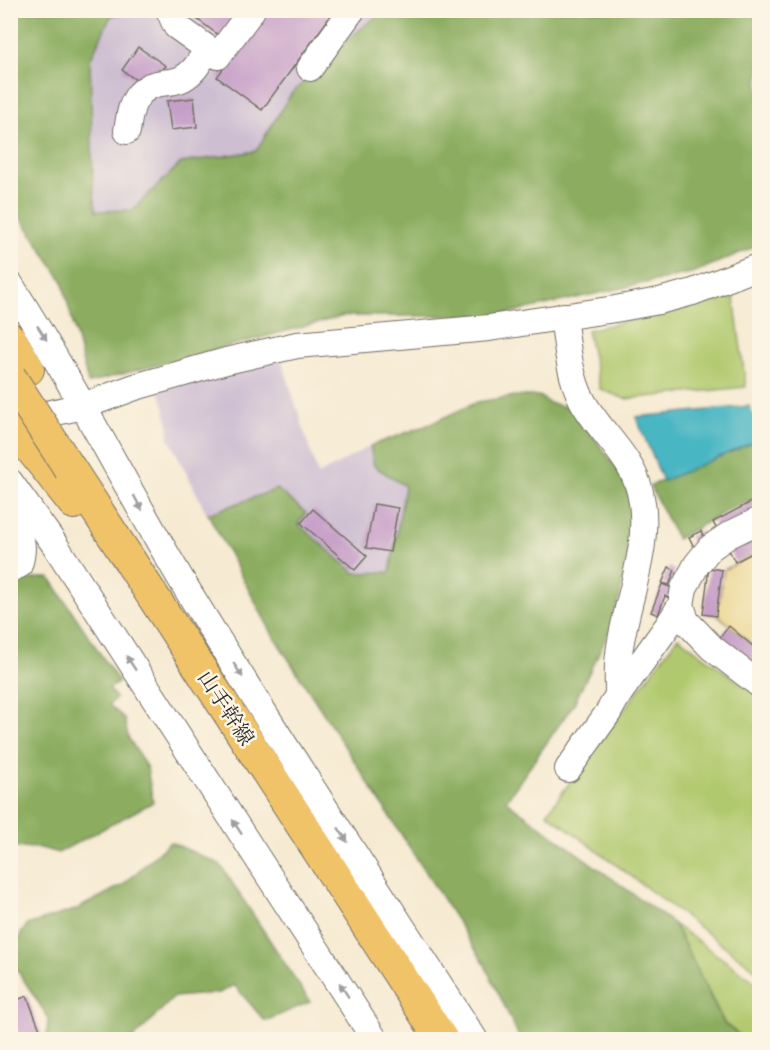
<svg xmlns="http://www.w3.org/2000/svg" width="770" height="1050" viewBox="0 0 770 1050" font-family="Alegreya,'Noto Serif JP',serif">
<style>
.industrial{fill:#cdbed2}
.green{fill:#b1c96e;stroke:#6e7a4c;stroke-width:1.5}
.forest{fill:#8cad61;stroke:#5c6c46;stroke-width:1.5}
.sand{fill:#eeda9e;stroke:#8c8264;stroke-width:1.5}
.water{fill:#48b6c3;stroke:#3a7077;stroke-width:1.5}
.building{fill:#c69fc8}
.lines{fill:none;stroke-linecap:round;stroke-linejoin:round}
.minor-casing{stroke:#726e65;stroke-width:28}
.major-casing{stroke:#726e65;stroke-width:34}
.minor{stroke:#fff;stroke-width:26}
.major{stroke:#f1c369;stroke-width:32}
.major-bridge-casing{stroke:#726e65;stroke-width:34;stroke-linecap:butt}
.major-bridge{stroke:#f1c369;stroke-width:32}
.oneway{fill:#a0a0a0}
.labels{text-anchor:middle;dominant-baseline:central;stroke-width:5;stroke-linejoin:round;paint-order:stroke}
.street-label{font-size:21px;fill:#2b2b2b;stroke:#fcf5e5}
</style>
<rect width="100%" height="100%" fill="#fcf5e5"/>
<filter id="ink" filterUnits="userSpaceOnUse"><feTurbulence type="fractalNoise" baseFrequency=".0167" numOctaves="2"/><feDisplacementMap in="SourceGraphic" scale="12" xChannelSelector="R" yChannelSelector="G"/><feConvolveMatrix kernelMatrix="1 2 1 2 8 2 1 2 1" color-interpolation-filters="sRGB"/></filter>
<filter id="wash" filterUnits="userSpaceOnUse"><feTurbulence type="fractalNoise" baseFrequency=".008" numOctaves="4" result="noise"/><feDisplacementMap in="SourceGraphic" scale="24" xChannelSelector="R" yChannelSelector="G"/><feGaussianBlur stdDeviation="1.35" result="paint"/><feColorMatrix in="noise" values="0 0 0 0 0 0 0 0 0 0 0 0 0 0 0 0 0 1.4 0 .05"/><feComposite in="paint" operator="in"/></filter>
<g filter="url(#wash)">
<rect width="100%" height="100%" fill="#f6ead2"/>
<g class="industrial">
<path d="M120,11H383L352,36L291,94L256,151L181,163L132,210L95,211L90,60L112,15L118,14Z"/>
<path d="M281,358L318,475L370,446L374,466L405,486L390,572L355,573L298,524L277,490L207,514L169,438L168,421L159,390Z"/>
</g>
<g class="green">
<path d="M734,297L746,387L625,399L600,389L587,330Z"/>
<path d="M678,637L759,697V972L547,813Z"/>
<path d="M674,924L759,985V1039H745L725,1024Z"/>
</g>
<g class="forest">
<path d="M10,11H120L119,14L111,16L90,60L93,185L96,211L132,210L181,163L256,151L291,94L352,36L383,11H759V245L695,272L495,316H344L88,383L62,280L11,203Z"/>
<path d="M516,396H539L549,403L572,408L619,471L631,500L632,534L615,620L573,705L506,801L674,924L724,1024L744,1039H520L484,963L273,635L208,514L277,489L306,513L298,524L355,573L390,572L405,486L374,466L370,446L430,424L477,402Z"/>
<path d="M759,440V497L730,509L677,539L650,486Z"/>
<path d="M38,578H50L119,682L109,689L116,698L109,705L124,718L128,737L147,768L153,802L58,853L41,848L11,847V583Z"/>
<path d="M170,842L220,864L310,1002L265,1021L234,985L219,993L174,997L133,1039H47L48,1017L11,961V949L27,925L75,910L123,885Z"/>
</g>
<path class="sand" d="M759,551V651L717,614L724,570Z"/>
<path class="water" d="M749,406L759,428V440L663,481L636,417Z"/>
<g id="blocks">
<g class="building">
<path d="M185,10H241L221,37Z"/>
<path d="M266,10H335L262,110L217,77Z"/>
<path d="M138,47L166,66L143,85L122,70Z"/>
<path d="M194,98L197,127L171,130L167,101Z"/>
<path d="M755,500L760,508L719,534L713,522Z"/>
<path d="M374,504L398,508L390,552L366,548Z"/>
<path d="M313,509L367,556L355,570L301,523Z"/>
<path d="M760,528V549L735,562L727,546Z"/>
<path d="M701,531L706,541L694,547L689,537Z"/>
<path d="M669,567L675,570L669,585L662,583Z"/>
<path d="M709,568L722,570L716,616L703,614Z"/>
<path d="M662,584L675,589L671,599L665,596L658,615L651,612Z"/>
<path d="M729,626L760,652V672L717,641Z"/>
<path d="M27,996L44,1040H20L10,1014V1003Z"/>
</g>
</g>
</g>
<g filter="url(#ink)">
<use href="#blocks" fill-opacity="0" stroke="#726e65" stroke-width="1.5"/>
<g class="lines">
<g class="minor-casing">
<g id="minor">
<path d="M169,10L176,26L218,56L252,10"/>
<path d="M310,68L352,10"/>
<path d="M127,131C130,112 131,96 150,86C159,82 170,83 179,80C193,75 200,61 208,49"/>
<path d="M10,284C73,382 125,486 185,586C278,739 378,889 475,1040"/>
<path d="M563,316C567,344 569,375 582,400C599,432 632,456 640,492C653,546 625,601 619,654C617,667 618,681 618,695"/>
<path d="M20,420L83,406L135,387L226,361L297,345L489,328L615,309L659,301L693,292L760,266"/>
<path d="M10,482L55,545L375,1040"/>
<path d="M10,520C22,536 25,546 19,565L10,569"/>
<path d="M681,605L686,621L712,648L760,685"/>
<path d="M568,769L608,713L618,695L669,624L681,605L684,588L697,564L710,548L729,535L760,520"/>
</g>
</g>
<g class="major-casing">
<g id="major">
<path d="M10,339L28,369"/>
<path d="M10,422L74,503"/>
<path d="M70,469L442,1040"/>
</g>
</g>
<use href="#minor" class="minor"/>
<use href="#major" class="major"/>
<g class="major-bridge-casing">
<path id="major-bridge" d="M10,377L70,469"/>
</g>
<use href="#major-bridge" class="major-bridge"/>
</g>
<defs><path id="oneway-solid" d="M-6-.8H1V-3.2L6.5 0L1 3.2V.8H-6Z" transform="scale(1.5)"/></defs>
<g class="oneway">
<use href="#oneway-solid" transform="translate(42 333) rotate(57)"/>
<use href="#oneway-solid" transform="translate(138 503) rotate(61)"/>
<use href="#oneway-solid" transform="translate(131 663) rotate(-123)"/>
<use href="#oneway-solid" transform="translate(238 670) rotate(57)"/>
<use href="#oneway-solid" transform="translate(237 827) rotate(-123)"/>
<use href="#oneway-solid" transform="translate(343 835) rotate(57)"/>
<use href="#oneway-solid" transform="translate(344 990) rotate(-123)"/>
</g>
</g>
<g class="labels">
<g class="street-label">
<text transform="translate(226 708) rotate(57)">山手幹線</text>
</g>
</g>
<rect width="770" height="1050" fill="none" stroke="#fcf5e5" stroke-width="36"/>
</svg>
